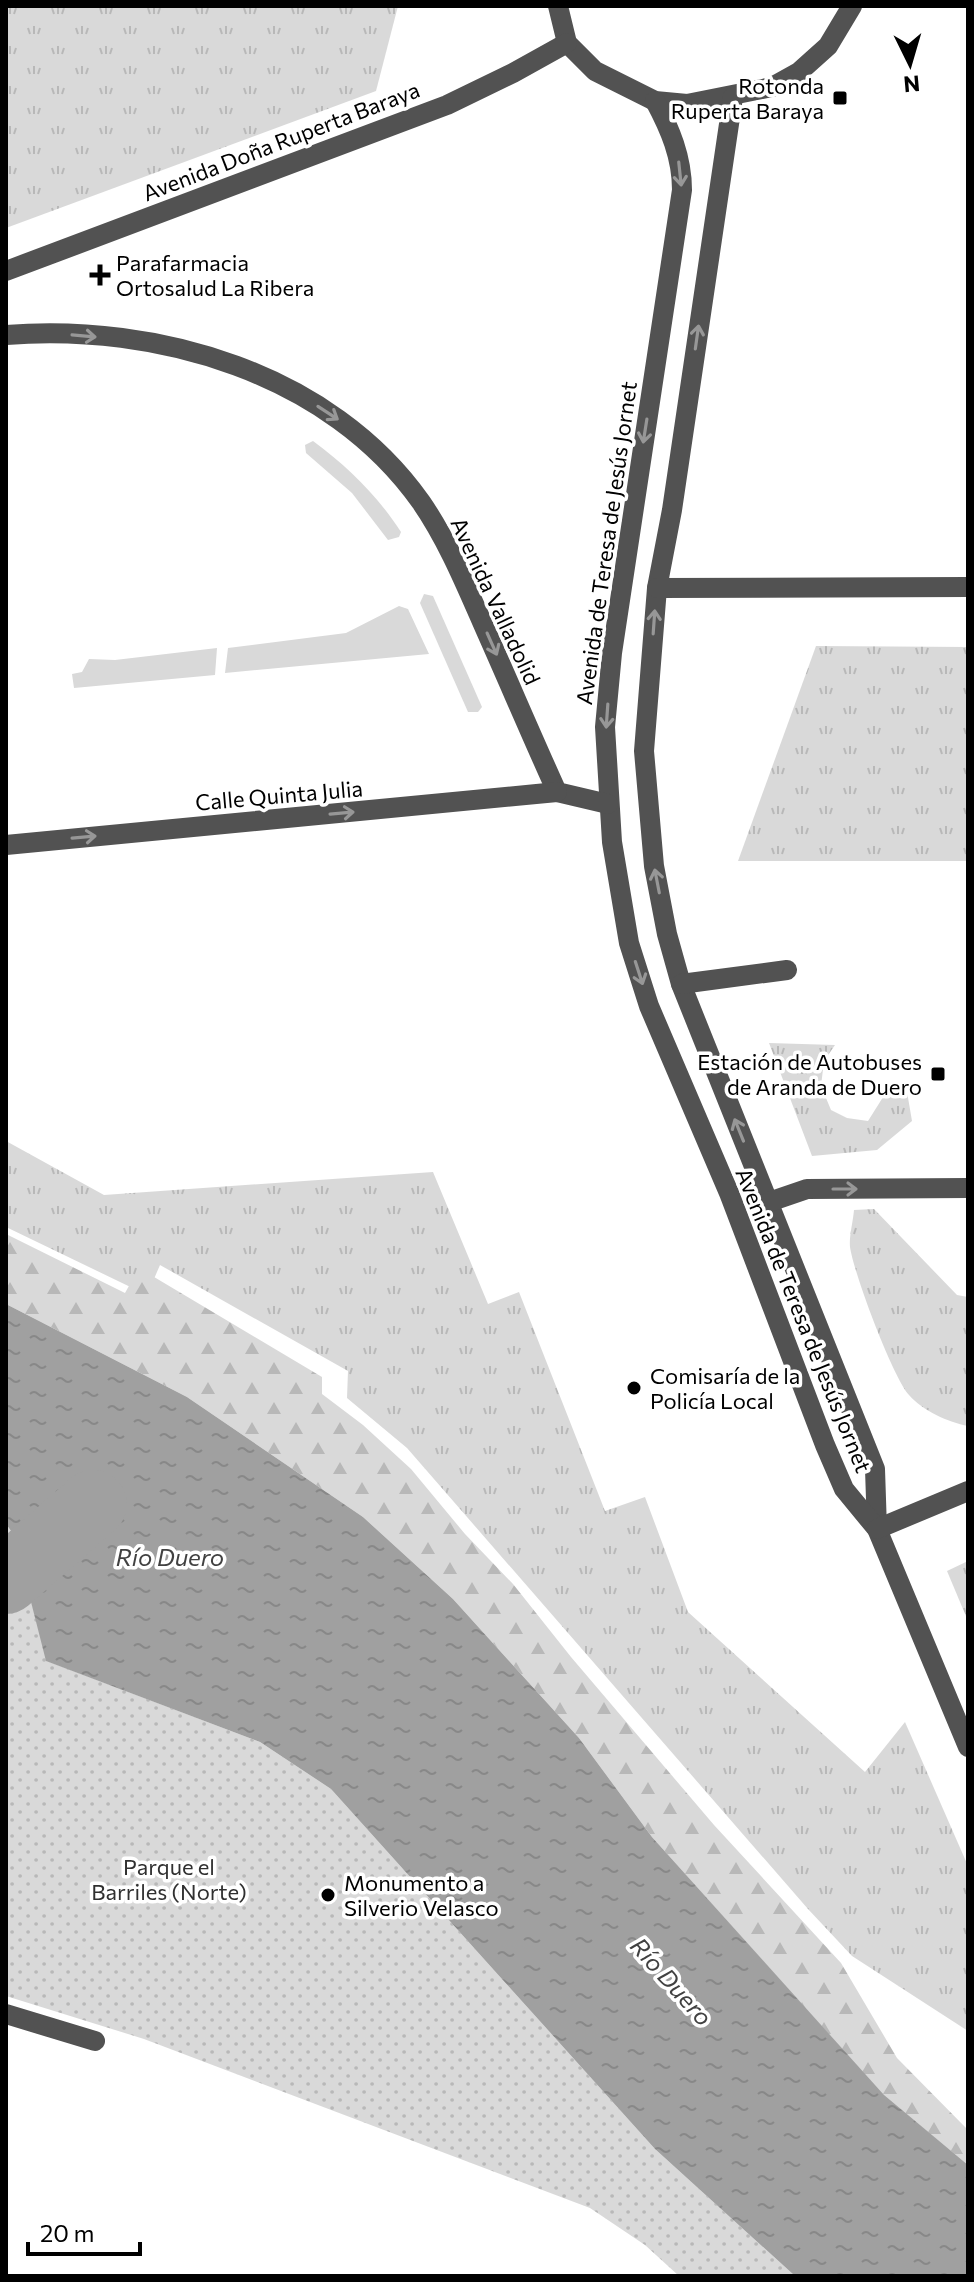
<svg xmlns="http://www.w3.org/2000/svg" width="974" height="2282" viewBox="0 0 974 2282" font-family="Commissioner,sans-serif">
<style>
.grass{fill:url(#grass-tufts)}
.forest{fill:url(#forest-firs)}
.park{fill:url(#park-dots)}
.garden{fill:#d9d9d9}
.water{fill:url(#water-ripples)}
.lines{fill:none;stroke-linecap:round;stroke-linejoin:round}
.river{stroke:#a0a0a0;stroke-width:68}
.minor{stroke:#525252;stroke-width:20}
.oneway{stroke:#979797}
.poi-dot{fill:#000;stroke:#fff;stroke-width:3}
.labels{text-anchor:middle;dominant-baseline:central;stroke-width:7;stroke-linejoin:round;paint-order:stroke}
.poi-label{font-size:22px;fill:#000;stroke:#fff;text-anchor:start}
.street-label{font-size:22px;fill:#000;stroke:#fff}
.park-label{font-size:22px;fill:#303030;stroke:#fff}
.water-label{font-size:24px;font-style:italic;fill:#414141;stroke:#fff}
</style>
<defs>
<pattern id="grass-tufts" width="24" height="20" patternUnits="userSpaceOnUse" patternTransform="scale(2)"><rect width="24" height="20" fill="#d9d9d9"/><path d="M3 7l-1-3M5 7V3M7 7l1-3M15 17l-1-3M17 17v-4M19 17l1-3" fill="none" stroke="#b8b8b8"/></pattern>
<pattern id="forest-firs" width="22" height="20" patternUnits="userSpaceOnUse" patternTransform="scale(2)"><rect width="22" height="20" fill="#d9d9d9"/><path d="M5 1l3.5 6h-7zM16 11l3.5 6h-7z" fill="#b8b8b8"/></pattern>
<pattern id="park-dots" width="8" height="8" patternUnits="userSpaceOnUse" patternTransform="scale(2)"><rect width="8" height="8" fill="#d9d9d9"/><path d="M2 2h.1M6 6h.1" fill="none" stroke="#b8b8b8" stroke-width="1.8" stroke-linecap="round"/></pattern>
<pattern id="water-ripples" width="26" height="14" patternUnits="userSpaceOnUse" patternTransform="scale(2)"><rect width="26" height="14" fill="#a0a0a0"/><path d="M2 4q2-2 4 0t4 0M15 11q2-2 4 0t4 0" fill="none" stroke="#888"/></pattern>
</defs>
<rect width="100%" height="100%" fill="#fff"/>
<g class="grass">
<path d="M6,6H398L376,91L6,228Z"/>
<path d="M816,646L968,647V861H738Z"/>
<path d="M769,1043L835,1045L824,1061L821,1086L831,1110L847,1118L868,1121L885,1094L906,1086L912,1121L877,1150L812,1156Z"/>
<path d="M6,1141L104,1195L433,1172L488,1304L519,1292L605,1511L645,1497L688,1612L865,1772L905,1722L968,1866V2031L852,1956L808,1909L407,1448L347,1398L348,1371L160,1265L147,1295L6,1227Z"/>
<path d="M874,1209L957,1295L968,1297V1426C948,1422 923,1411 909,1395C892,1375 854,1274 850,1247C849,1236 853,1222 854,1210Z"/>
<path d="M968,1561V1621L947,1571Z"/>
</g>
<path class="forest" d="M6,1234L125,1293L139,1268L322,1377V1394L363,1425L411,1469L465,1534L513,1584L571,1657L714,1825L841,1963L897,2058L968,2130V2165L884,2096L652,1837L579,1738L453,1599L363,1517L187,1397L6,1304Z"/>
<path class="park" d="M6,1524L14,1535L47,1661L260,1742L331,1789L655,2149L795,2276H679L645,2245L590,2208L144,2039L6,1996Z"/>
<g class="garden">
<path d="M313,441C348,467 377,495 401,532L399,537L388,540L352,493L306,453L305,445Z"/>
<path d="M424,594L433,596L482,707L478,712H468L420,603Z"/>
<path d="M399,606L408,609L429,654L225,673L228,648L346,633Z"/>
<path d="M217,648L215,675L74,688L72,674L82,672L89,659L115,660Z"/>
</g>
<path class="water" d="M6,1304L187,1397L363,1517L453,1599L579,1738L652,1837L884,2095L968,2165V2276H795L655,2149L331,1789L260,1742L46,1661L14,1535L6,1524Z"/>
<g class="lines">
<path class="river" d="M6,1580L93,1504"/>
<g class="minor">
<path d="M558,6L567,43L595,71L655,101L687,104L772,87L799,72L828,46L852,6"/>
<path d="M733,97L672,510L657,588L644,751L654,866L667,934L681,984L875,1469L877,1529"/>
<path d="M655,101C670,129 682,157 682,190L612,653L605,727L612,842L629,943L649,1006L729,1193L825,1445L844,1489L877,1529L968,1747"/>
<path d="M6,271L447,105L513,73L567,43"/>
<path d="M6,335C157,323 330,373 421,502C448,541 467,588 486,631C510,685 533,739 557,792L608,804"/>
<path d="M657,588L968,587"/>
<path d="M6,845L557,792"/>
<path d="M681,984L787,970"/>
<path d="M769,1202L807,1189L968,1188"/>
<path d="M877,1529L968,1491"/>
<path d="M6,2014L95,2041"/>
</g>
</g>
<defs><path id="oneway-shaft" d="M-6 0H5M1.5-3L5.5 0L1.5 3" fill="none" stroke-width="1.6" stroke-linecap="round" stroke-linejoin="round" transform="scale(2)"/></defs>
<g class="oneway">
<use href="#oneway-shaft" transform="translate(680 174) rotate(84)"/>
<use href="#oneway-shaft" transform="translate(84 336) rotate(5)"/>
<use href="#oneway-shaft" transform="translate(697 337) rotate(-82)"/>
<use href="#oneway-shaft" transform="translate(328 413) rotate(33)"/>
<use href="#oneway-shaft" transform="translate(645 431) rotate(99)"/>
<use href="#oneway-shaft" transform="translate(654 622) rotate(-86)"/>
<use href="#oneway-shaft" transform="translate(492 644) rotate(66)"/>
<use href="#oneway-shaft" transform="translate(607 716) rotate(94)"/>
<use href="#oneway-shaft" transform="translate(342 813) rotate(-5)"/>
<use href="#oneway-shaft" transform="translate(84 837) rotate(-5)"/>
<use href="#oneway-shaft" transform="translate(657 881) rotate(-101)"/>
<use href="#oneway-shaft" transform="translate(639 973) rotate(72)"/>
<use href="#oneway-shaft" transform="translate(739 1130) rotate(-112)"/>
<use href="#oneway-shaft" transform="translate(845 1189)"/>
</g>
<g class="poi-dot">
<rect x="832" y="90" width="16" height="16" rx="4"/>
<path d="M96 263h8v8h8v8h-8v8h-8v-8h-8v-8h8z"/>
<rect x="930" y="1066" width="16" height="16" rx="4"/>
<circle cx="634" cy="1388" r="8"/>
<circle cx="328" cy="1895" r="8"/>
</g>
<g class="labels">
<g class="poi-label">
<text x="824" y="85" text-anchor="end">Rotonda<tspan x="824" dy="25">Ruperta Baraya</tspan></text>
<text x="116" y="262">Parafarmacia<tspan x="116" dy="25">Ortosalud La Ribera</tspan></text>
<text x="922" y="1061" text-anchor="end">Estación de Autobuses<tspan x="922" dy="25">de Aranda de Duero</tspan></text>
<text x="650" y="1375">Comisaría de la<tspan x="650" dy="25">Policía Local</tspan></text>
<text x="344" y="1882">Monumento a<tspan x="344" dy="25">Silverio Velasco</tspan></text>
</g>
<g class="street-label">
<text transform="translate(281 141) rotate(-21)">Avenida Doña Ruperta Baraya</text>
<text transform="translate(606 543) rotate(-82)">Avenida de Teresa de Jesús Jornet</text>
<text transform="translate(496 601) rotate(65)">Avenida Valladolid</text>
<text transform="translate(279 795) rotate(-5)">Calle Quinta Julia</text>
<text transform="translate(804 1320) rotate(68)">Avenida de Teresa de Jesús Jornet</text>
</g>
<g class="park-label">
<text x="169" y="1866">Parque el<tspan x="169" dy="25">Barriles (Norte)</tspan></text>
</g>
<g class="water-label">
<text x="170" y="1556">Río Duero</text>
<text transform="translate(672 1981) rotate(48)">Río Duero</text>
</g>
</g>
<rect width="974" height="2282" fill="none" stroke="#000000" stroke-width="16"/>
<g transform="translate(910 64) rotate(175)" stroke="#ffffff" stroke-width="6" paint-order="stroke">
<path d="M0-6L14 30L0 20L-14 30Z" fill="#000000"/>
<text y="-12" font-size="22" font-weight="bold" text-anchor="middle" fill="#000000">N</text>
</g>
<path d="M28 2242v12h112v-12" fill="none" stroke="#000000" stroke-width="4"/>
<text x="40" y="2242" font-size="24" fill="#000000" stroke="#ffffff" stroke-width="6" paint-order="stroke">20 m</text>
</svg>
